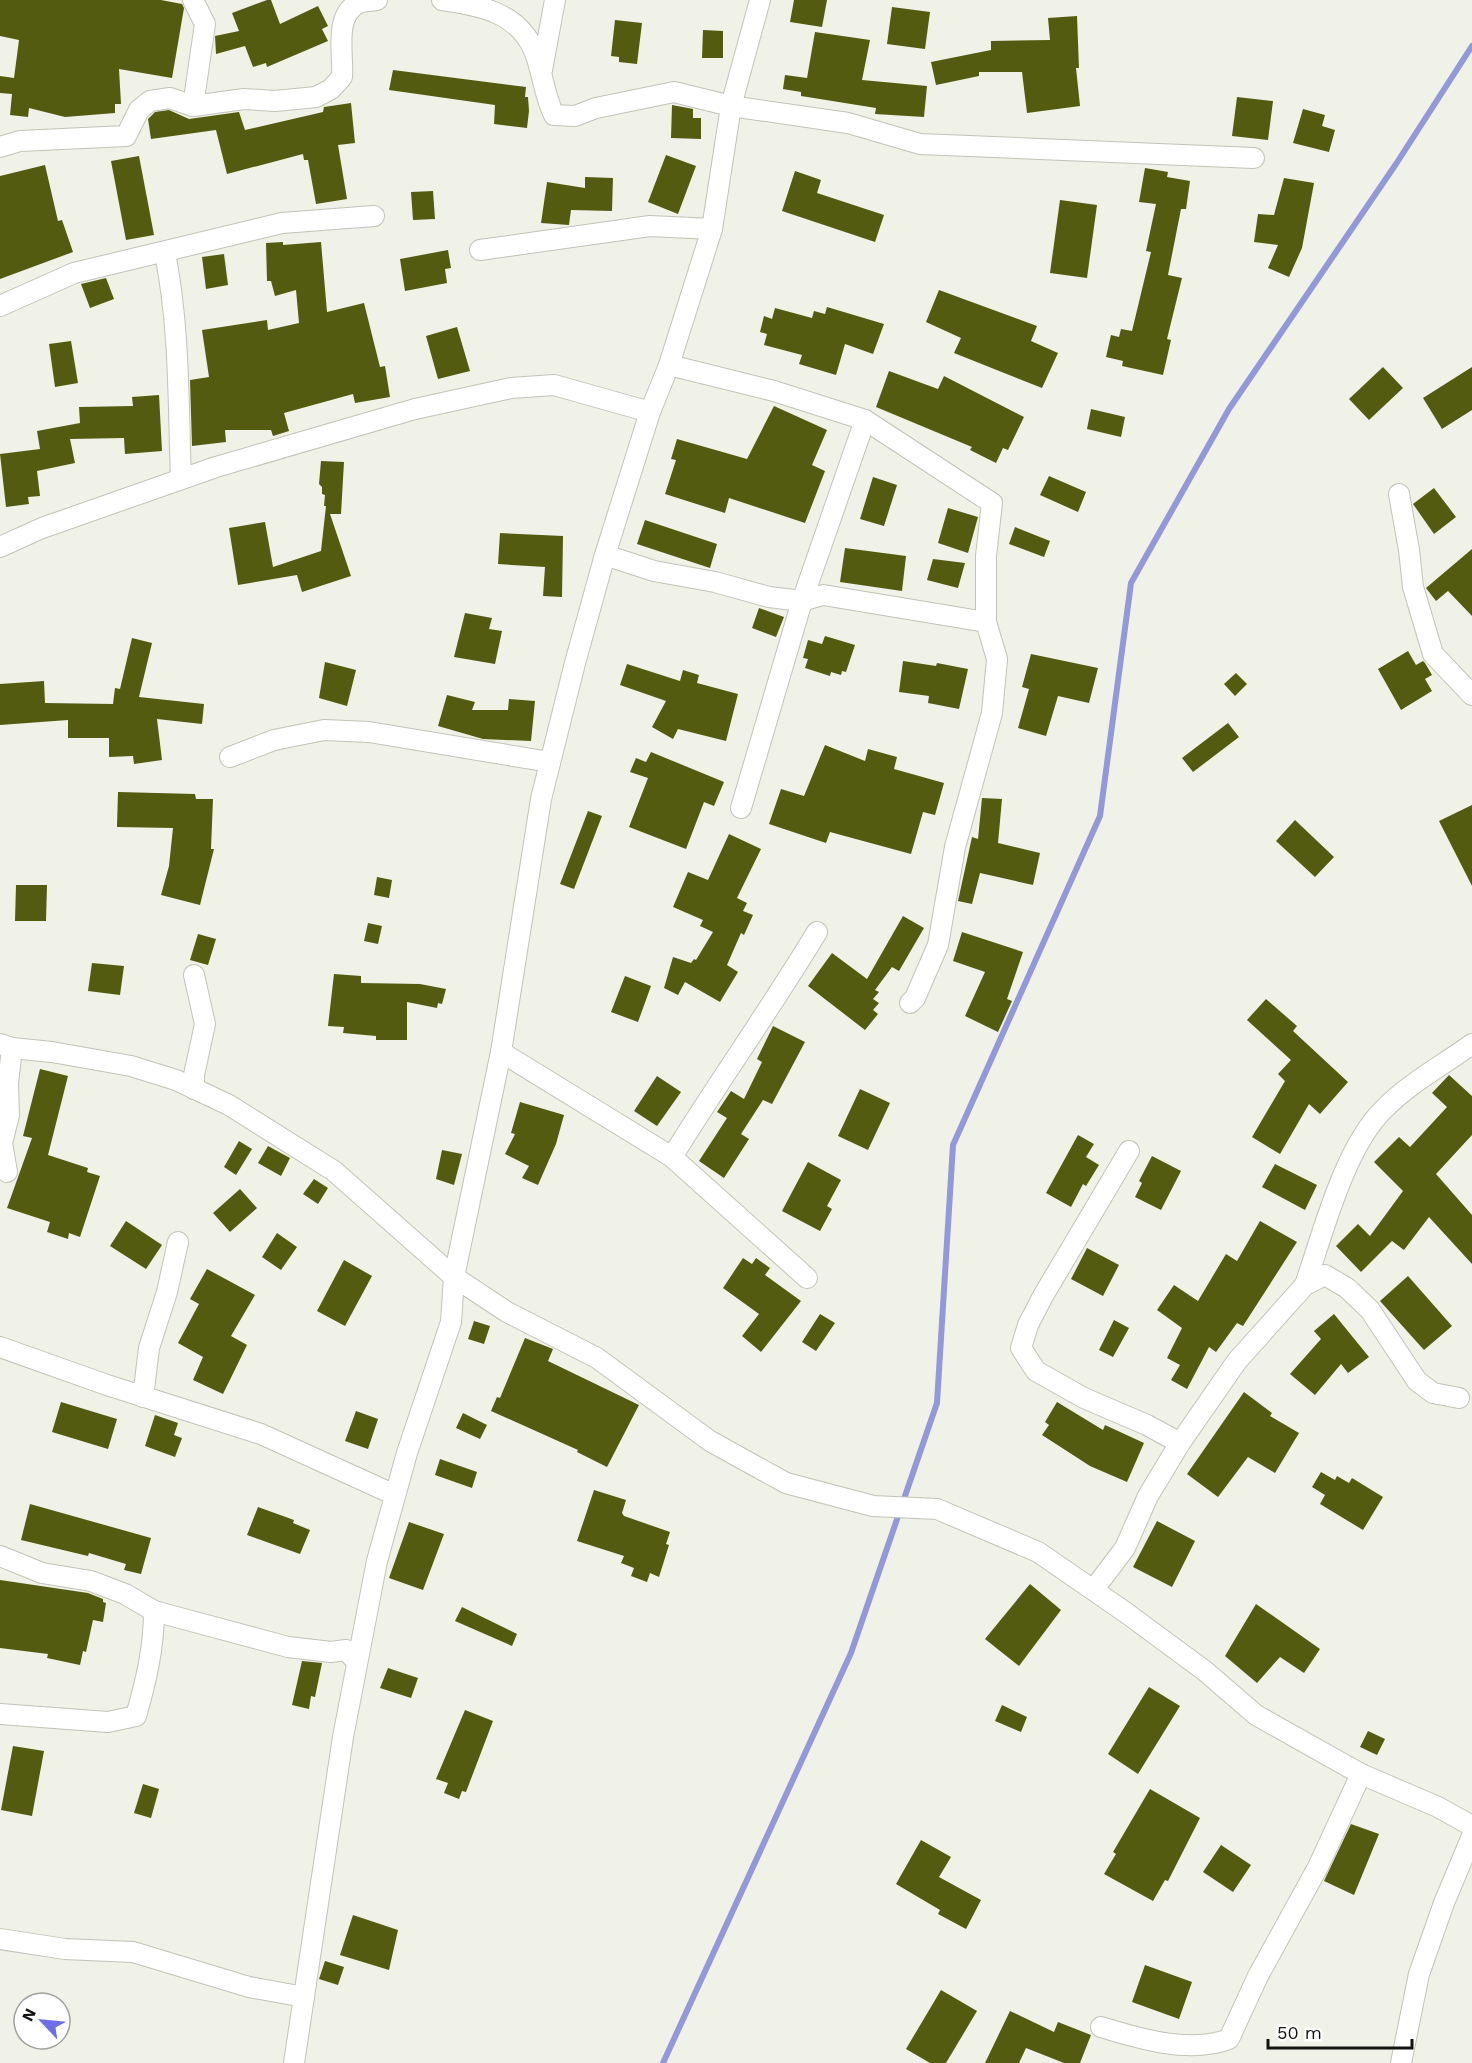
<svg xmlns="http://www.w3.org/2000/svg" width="1472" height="2063" viewBox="0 0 1472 2063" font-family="'Work Sans',sans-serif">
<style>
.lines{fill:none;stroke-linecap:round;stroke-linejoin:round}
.stream{stroke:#9299d9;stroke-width:6}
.building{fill:#535b11}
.minor-casing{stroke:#c1c3b8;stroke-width:22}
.minor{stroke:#fff;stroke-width:20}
</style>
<rect width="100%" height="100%" fill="#f0f2e7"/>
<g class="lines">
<path class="stream" d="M663,2063L851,1653L937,1403L953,1145L1100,816L1131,583L1229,409L1396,164L1472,46"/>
</g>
<g class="building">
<path d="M0,0H161L182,4L184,8L172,78L119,69L121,104H115V113L65,117L29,108L28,117L10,115L12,94L0,93V76L14,78L19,40L0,36Z"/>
<path d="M267,0H271L280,24L318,6L328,26L322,29L328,41L267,67L266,63L253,67L245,46L216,54L215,36L239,31L232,13Z"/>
<path d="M794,0H827L822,27L790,22Z"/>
<path d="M892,7L930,12L925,49L887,44Z"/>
<path d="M1077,16L1079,68H1076L1080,106L1027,113L1022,72H979V76L936,85L931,62L991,50V41L1050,40L1048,18Z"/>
<path d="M615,20L642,23L637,64L619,62V57L611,56Z"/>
<path d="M703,30L723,31V58H702Z"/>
<path d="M815,32L870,40L862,80L927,86L924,117L875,114L876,108L801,96V92L783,89L785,75L807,78Z"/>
<path d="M393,70L526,87L525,97H528L529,111L527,128L494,124L495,105L389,90Z"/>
<path d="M1237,97L1273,101L1268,140L1232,136Z"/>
<path d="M351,103L355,143L338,145L347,199L316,204L308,160H304L303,154L227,174L216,130L151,139L148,119L155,112L169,110L189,119L239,112L245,130L323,112L324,107Z"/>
<path d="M672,105L693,109V118H701V139L671,138Z"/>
<path d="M1303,109L1325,115L1322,126L1335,130L1329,152L1293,143Z"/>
<path d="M666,155L696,166L678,214L648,202Z"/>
<path d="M139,156L154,235L126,240L111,161Z"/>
<path d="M45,165L58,221L62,220L73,252L0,279V176Z"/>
<path d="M1145,168L1168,172L1167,177L1190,181L1186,209H1181L1168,275L1182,278L1167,339L1171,340L1163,375L1122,366L1123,361L1106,357L1111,335L1119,337L1121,329L1132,331L1151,252L1146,251L1156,204L1139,202Z"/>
<path d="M795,171L821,180L817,193L884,215L875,242L782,211Z"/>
<path d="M585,177L613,178L612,211L571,210L569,225L541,223L547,182L585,188Z"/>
<path d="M1284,178L1314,183L1302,248L1289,277L1268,268L1278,245L1254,242L1258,214L1274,215Z"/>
<path d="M433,191L435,219L413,220L411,192Z"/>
<path d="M1060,200L1097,205L1087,278L1050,273Z"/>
<path d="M283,242V245L321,242L327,312L364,303L380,367L385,366L390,397L355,403L353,394L284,413L289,431L273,436L271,430H225L226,442L192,446L190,380L209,377L202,330L267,320L268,330L299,323L296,290L275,296L271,281H267L266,243Z"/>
<path d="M448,250L451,268L445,269L447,283L405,291L400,259Z"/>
<path d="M224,254L228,285L206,289L202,257Z"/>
<path d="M106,278L114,299L90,308L81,284Z"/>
<path d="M939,290L1037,326L1031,341L1058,353L1042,388L954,353L961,338L926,322Z"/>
<path d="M827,307L884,324L873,354L845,344L836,375L799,364L802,355L764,345L767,334L760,332L764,316L772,319L775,308L812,318L814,311L825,314Z"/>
<path d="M457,327L470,371L438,379L426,336Z"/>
<path d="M71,341L78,383L55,387L49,344Z"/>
<path d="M1383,367L1403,388L1369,420L1349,399Z"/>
<path d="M1472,367V410L1442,429L1423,398Z"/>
<path d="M889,371L938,389L944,376L1024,417L1008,450L1003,448L996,463L970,450L972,447L876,407Z"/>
<path d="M159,395L162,451L125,454L124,438L70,439L75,463L37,471L40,496L28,497L29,504L6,507L0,454L40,449L37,431L80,423L79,407L133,406L132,397Z"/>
<path d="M774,406L827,430L812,465L825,471L805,523L729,498L725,513L665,494L676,460L671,459L677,439L747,459Z"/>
<path d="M1091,409L1125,417L1121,437L1087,429Z"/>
<path d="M321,461L344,462L341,514H330L351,576L302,592L297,575L238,585L229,528L265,522L273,567L321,551L326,506H324L325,495L322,494V487L319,484Z"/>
<path d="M1049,476L1086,492L1078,512L1040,495Z"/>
<path d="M873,477L897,485L884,526L860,519Z"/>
<path d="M1434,488L1456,517L1434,534L1413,504Z"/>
<path d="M948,508L978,517L968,553L938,543Z"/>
<path d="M645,520L717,544L710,568L637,544Z"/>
<path d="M1015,527L1050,541L1044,557L1009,544Z"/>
<path d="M500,533L563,536L562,597L543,596L545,567L498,564Z"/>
<path d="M845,548L906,556L902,591L840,582Z"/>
<path d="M1472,549V616L1448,591L1436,601L1426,588Z"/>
<path d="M933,559L965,563L958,588L927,580Z"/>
<path d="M759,608L784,617L776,637L752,628Z"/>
<path d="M465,613L492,618L489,629L502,631L495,664L454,657Z"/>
<path d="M825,636L855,645L846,672L842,671L841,675L831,672L830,676L805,668L808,659L803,658L808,640L822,644Z"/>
<path d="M132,638L152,643L139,697L204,704L202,724L157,719L162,760L134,764L133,756L109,757V738H68V720L0,725V684L44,681L45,703L113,704L115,688L120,689Z"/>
<path d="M1408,651L1416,665L1423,661L1425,663L1432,675L1425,679L1432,691L1401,710L1378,669Z"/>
<path d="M1031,654L1098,668L1089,703L1058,696L1046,736L1018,728L1029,689L1022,687Z"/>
<path d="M903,661L936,666L937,663L968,669L959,709L928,703L929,696L899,692Z"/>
<path d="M325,662L356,670L347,706L319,698Z"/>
<path d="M627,664L680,681L683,670L699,675L697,683L738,694L726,741L678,729L673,739L652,727L666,701L620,685Z"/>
<path d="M1236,673L1247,684L1235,696L1224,684Z"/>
<path d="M447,695L475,702L472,710H508L509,699L535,701L531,741L483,739L438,726Z"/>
<path d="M1228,723L1239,737L1193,772L1182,758Z"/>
<path d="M825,745L865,761L868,749L897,757L894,769L944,783L935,815L923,812L911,854L830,832L826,843L769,824L781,789L804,796Z"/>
<path d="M651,752L724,782L714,806L704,802L686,849L629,827L648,778L630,772L636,758L646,762Z"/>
<path d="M118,792L195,794L196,799H213L211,849H214L200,905L161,895L169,866L173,828L117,827Z"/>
<path d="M982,798L1002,799L998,843L1040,853L1033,885L980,873L972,904L958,901L972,837L978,839Z"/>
<path d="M1472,805V886L1439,821Z"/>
<path d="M588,811L602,816L574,889L560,884Z"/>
<path d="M1295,820L1334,857L1315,877L1276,841Z"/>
<path d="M729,834L761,849L737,898L747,903L743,911L753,915L744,935L741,933L727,965L738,972L720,1002L685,982L678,995L664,988L673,957L691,963L694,959L696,960L713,932L700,926L703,920L673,907L688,872L708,880Z"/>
<path d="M377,877L392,880L389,898L374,895Z"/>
<path d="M16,885H47L46,921H15Z"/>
<path d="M903,916L924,928L899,971L892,967L875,990L879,992L873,999L879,1003L873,1010L878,1014L865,1030L808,986L832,953L867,979Z"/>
<path d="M368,923L382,926L378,944L364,941Z"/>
<path d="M962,932L1023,952L1007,999L1012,1001L998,1032L965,1016L985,972L953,961Z"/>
<path d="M198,934L216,939L208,965L190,960Z"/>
<path d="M92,963L124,966L120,995L88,991Z"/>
<path d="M334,974L361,976V983L420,984L446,989L442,1004L438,1003L437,1008L407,1002V1040H376V1036L343,1033L344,1027L328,1026Z"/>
<path d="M625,976L651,986L638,1022L611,1012Z"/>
<path d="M1266,999L1297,1026L1293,1031L1348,1082L1320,1114L1309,1104L1280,1154L1252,1137L1285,1081L1278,1074L1291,1060L1247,1020Z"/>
<path d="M773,1026L805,1042L772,1104L763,1100L741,1134L749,1139L724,1178L699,1161L727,1118L717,1112L731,1091L744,1099L762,1062L757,1059Z"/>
<path d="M40,1069L68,1076L48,1155L88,1168L87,1172L100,1176L80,1237L69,1233L68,1239L47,1232L50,1222L7,1208L32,1138L23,1136Z"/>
<path d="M1449,1075L1472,1096V1135L1436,1174L1472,1215V1264L1429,1217L1404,1250L1392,1241L1361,1272L1336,1246L1358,1224L1370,1236L1403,1191L1374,1162L1399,1137L1410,1147L1447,1107L1432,1093Z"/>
<path d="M657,1076L681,1092L657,1126L634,1111Z"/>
<path d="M860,1089L890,1103L868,1150L838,1136Z"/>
<path d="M520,1102L564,1115L556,1144L538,1185L522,1178L529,1166L505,1154L515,1134L511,1133Z"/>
<path d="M1078,1135L1094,1144L1086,1157L1099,1165L1086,1186L1083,1184L1071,1207L1046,1193Z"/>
<path d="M239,1141L252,1149L236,1175L224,1167Z"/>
<path d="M268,1146L290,1158L281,1176L258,1163Z"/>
<path d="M442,1150L462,1154L454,1185L436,1179Z"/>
<path d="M1152,1156L1181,1171L1161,1210L1135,1197L1142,1183L1139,1181Z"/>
<path d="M808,1162L841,1180L827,1206L832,1209L820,1231L782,1211Z"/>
<path d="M1275,1164L1317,1185L1305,1210L1262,1187Z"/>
<path d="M314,1179L328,1188L318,1204L303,1194Z"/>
<path d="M240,1189L257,1208L230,1232L213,1213Z"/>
<path d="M126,1221L162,1245L146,1269L110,1246Z"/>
<path d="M1260,1221L1297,1242L1243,1326L1237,1323L1216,1352L1209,1347L1187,1389L1171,1380L1180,1365L1167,1358L1182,1328L1157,1310L1174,1285L1198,1301L1226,1254L1237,1261Z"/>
<path d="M277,1233L297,1247L281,1270L262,1257Z"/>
<path d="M1087,1248L1119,1265L1103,1296L1071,1279Z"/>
<path d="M743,1258L752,1264L756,1258L770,1268L765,1275L801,1301L761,1352L742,1336L759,1314L723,1288Z"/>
<path d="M344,1260L372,1276L345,1326L317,1311Z"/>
<path d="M207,1269L255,1295L231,1336L247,1345L223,1394L193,1380L203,1357L178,1343L199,1304L190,1299Z"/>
<path d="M1408,1276L1452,1326L1424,1350L1380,1301Z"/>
<path d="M820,1314L835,1323L816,1351L802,1342Z"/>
<path d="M1334,1314L1369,1357L1348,1373L1341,1364L1315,1395L1290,1374L1321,1339L1314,1331Z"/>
<path d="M1114,1320L1129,1328L1113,1357L1099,1350Z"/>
<path d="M474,1321L490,1326L484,1344L468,1339Z"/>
<path d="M525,1338L553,1349L548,1361L639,1405L607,1467L577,1452L578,1450L491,1411L497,1397L500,1398Z"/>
<path d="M1244,1392L1272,1413L1270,1416L1299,1433L1275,1473L1248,1457L1218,1497L1187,1474Z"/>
<path d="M61,1402L117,1419L108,1449L52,1432Z"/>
<path d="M1057,1402L1103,1430L1105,1425L1144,1443L1127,1482L1090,1466L1042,1435L1049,1425L1045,1422Z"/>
<path d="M356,1411L378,1419L368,1449L345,1441Z"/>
<path d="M463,1413L487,1425L480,1439L456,1428Z"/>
<path d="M155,1415L178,1423L174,1435L182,1438L175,1457L145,1446Z"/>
<path d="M440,1459L477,1472L472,1488L435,1475Z"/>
<path d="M1321,1472L1335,1480L1337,1476L1349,1483L1352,1478L1383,1497L1363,1530L1320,1504L1325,1495L1312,1487Z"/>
<path d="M594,1490L626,1500L622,1513L624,1516L670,1532L666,1544L669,1545L659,1577L650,1573L647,1582L631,1576L634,1568L621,1563L624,1556L577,1541Z"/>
<path d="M30,1504L151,1538L141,1574L124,1570L126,1564L89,1553L88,1556L21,1540Z"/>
<path d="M258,1507L294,1520L293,1523L310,1530L300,1554L247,1535Z"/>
<path d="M1157,1521L1195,1541L1172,1587L1133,1567Z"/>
<path d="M409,1522L444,1534L423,1590L389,1578Z"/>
<path d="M0,1580L88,1593L103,1599V1602L106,1603L103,1622L93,1620L86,1652L83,1651L80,1665L47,1658L48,1654L0,1648Z"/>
<path d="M1030,1584L1061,1610L1019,1666L985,1639Z"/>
<path d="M1256,1604L1320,1649L1304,1673L1280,1657L1257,1683L1225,1656Z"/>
<path d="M462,1607L517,1634L512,1646L455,1621Z"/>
<path d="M302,1661L322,1663L315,1697L311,1696L309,1709L292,1705Z"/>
<path d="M388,1668L418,1678L411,1698L380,1688Z"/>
<path d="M1149,1687L1180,1706L1138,1774L1108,1754Z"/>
<path d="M1002,1705L1027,1717L1021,1732L995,1721Z"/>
<path d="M465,1710L493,1721L466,1792L462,1791L459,1799L444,1793L448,1783L436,1779Z"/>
<path d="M1368,1731L1385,1739L1377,1755L1360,1747Z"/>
<path d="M13,1746L44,1751L32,1816L1,1810Z"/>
<path d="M143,1784L159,1789L151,1818L134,1813Z"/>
<path d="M1150,1789L1200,1818L1168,1881L1165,1880L1153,1901L1104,1874L1116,1854L1113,1852Z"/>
<path d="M1351,1824L1379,1834L1354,1895L1324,1881Z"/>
<path d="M921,1840L951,1857L939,1877L981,1900L966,1929L938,1914L940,1910L896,1884Z"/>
<path d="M1221,1845L1251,1865L1233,1892L1203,1872Z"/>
<path d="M353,1915L398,1930L389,1970L340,1955Z"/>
<path d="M325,1961L344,1967L338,1985L319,1979Z"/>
<path d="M1145,1965L1192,1982L1179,2019L1132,2002Z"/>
<path d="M941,1990L977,2011L946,2063H930L906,2049Z"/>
<path d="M1010,2011L1054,2032L1058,2022L1091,2035L1080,2063H1064L1026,2048L1019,2063H985Z"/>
</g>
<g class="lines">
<g class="minor-casing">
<g id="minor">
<path d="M442,0C480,5 520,13 535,53C543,74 544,95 554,115L575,116L596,108L674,92L731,106L848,123L920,144L1254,158"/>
<path d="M542,70L555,0"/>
<path d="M193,106L205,24L193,0"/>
<path d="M0,147L20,141L126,136L139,110L150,101L170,98L193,106L244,99L275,101L316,97L331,89L342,77C344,56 333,14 359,3C364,1 372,1 377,0"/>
<path d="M480,250L650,226L712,229"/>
<path d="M165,253C180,330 178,401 181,479"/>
<path d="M0,306L74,273L282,223L374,216"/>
<path d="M669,365L774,391L865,420L992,503L986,556V622L997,659L992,713L955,847L938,945L915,998L910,1003"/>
<path d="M1399,494L1409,550L1413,587L1433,654L1472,695"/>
<path d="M0,547L42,528L216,467L415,409L511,388L554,385L650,412"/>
<path d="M605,555L654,571L715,582L769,597L802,601L823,595L986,622"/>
<path d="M230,757L274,740L324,730L369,732L550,762"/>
<path d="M741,808L802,601L865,420"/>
<path d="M194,975L205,1024L194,1075V1089"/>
<path d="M0,1044L12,1048L52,1052L131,1066L176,1080L229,1105L334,1171L454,1277L507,1312L597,1358L710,1441L786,1483L873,1506L937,1509L1038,1552L1125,1612L1205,1671L1256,1715L1361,1774L1438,1807L1472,1826"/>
<path d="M501,1052L672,1157L807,1278"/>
<path d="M1129,1151L1043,1296L1028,1325L1021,1348L1036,1371L1084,1398L1147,1425L1180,1443"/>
<path d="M672,1157C719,1081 771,1008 817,932"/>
<path d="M7,1172L2,1143L9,1115L8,1083L12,1048"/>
<path d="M1305,1285C1323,1233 1344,1149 1383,1110C1408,1084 1443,1065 1472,1044"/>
<path d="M0,1347L107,1385L261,1434L395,1495"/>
<path d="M143,1397L149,1348L167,1292L178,1242"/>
<path d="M0,1556L42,1573L91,1581L125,1594L154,1611L288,1647L331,1652L346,1650L357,1662"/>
<path d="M1094,1589L1125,1548L1148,1496L1180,1443L1237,1361L1305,1285L1325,1275L1347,1288L1370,1310L1417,1381L1433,1393L1459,1398"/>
<path d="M0,1714L108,1722L136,1716C146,1681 154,1648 154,1611"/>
<path d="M0,1939L65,1949L133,1952L249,1987L304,1997"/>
<path d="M1101,2027C1140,2039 1190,2054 1229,2039L1258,1976L1318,1867L1361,1774"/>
<path d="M294,2063L343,1737L377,1561L407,1453L451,1322L454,1277L501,1052L541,799L575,663L605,555L650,412L669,365L712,229L731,106L760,0"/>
<path d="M1401,2063L1419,1974L1444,1903L1472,1836"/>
</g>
</g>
<use href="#minor" class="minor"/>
</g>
<g transform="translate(42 2021) rotate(296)"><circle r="28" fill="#ffffff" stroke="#a0a19f" stroke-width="1.5"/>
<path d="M0-4.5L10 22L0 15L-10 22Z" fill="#6d6ee8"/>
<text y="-9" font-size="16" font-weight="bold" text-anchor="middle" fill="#12130f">N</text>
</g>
<path d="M1268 2039v9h144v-9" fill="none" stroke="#12130f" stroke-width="3"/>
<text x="1277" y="2039" font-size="18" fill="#12130f" stroke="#ffffff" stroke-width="4.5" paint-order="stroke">50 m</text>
</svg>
